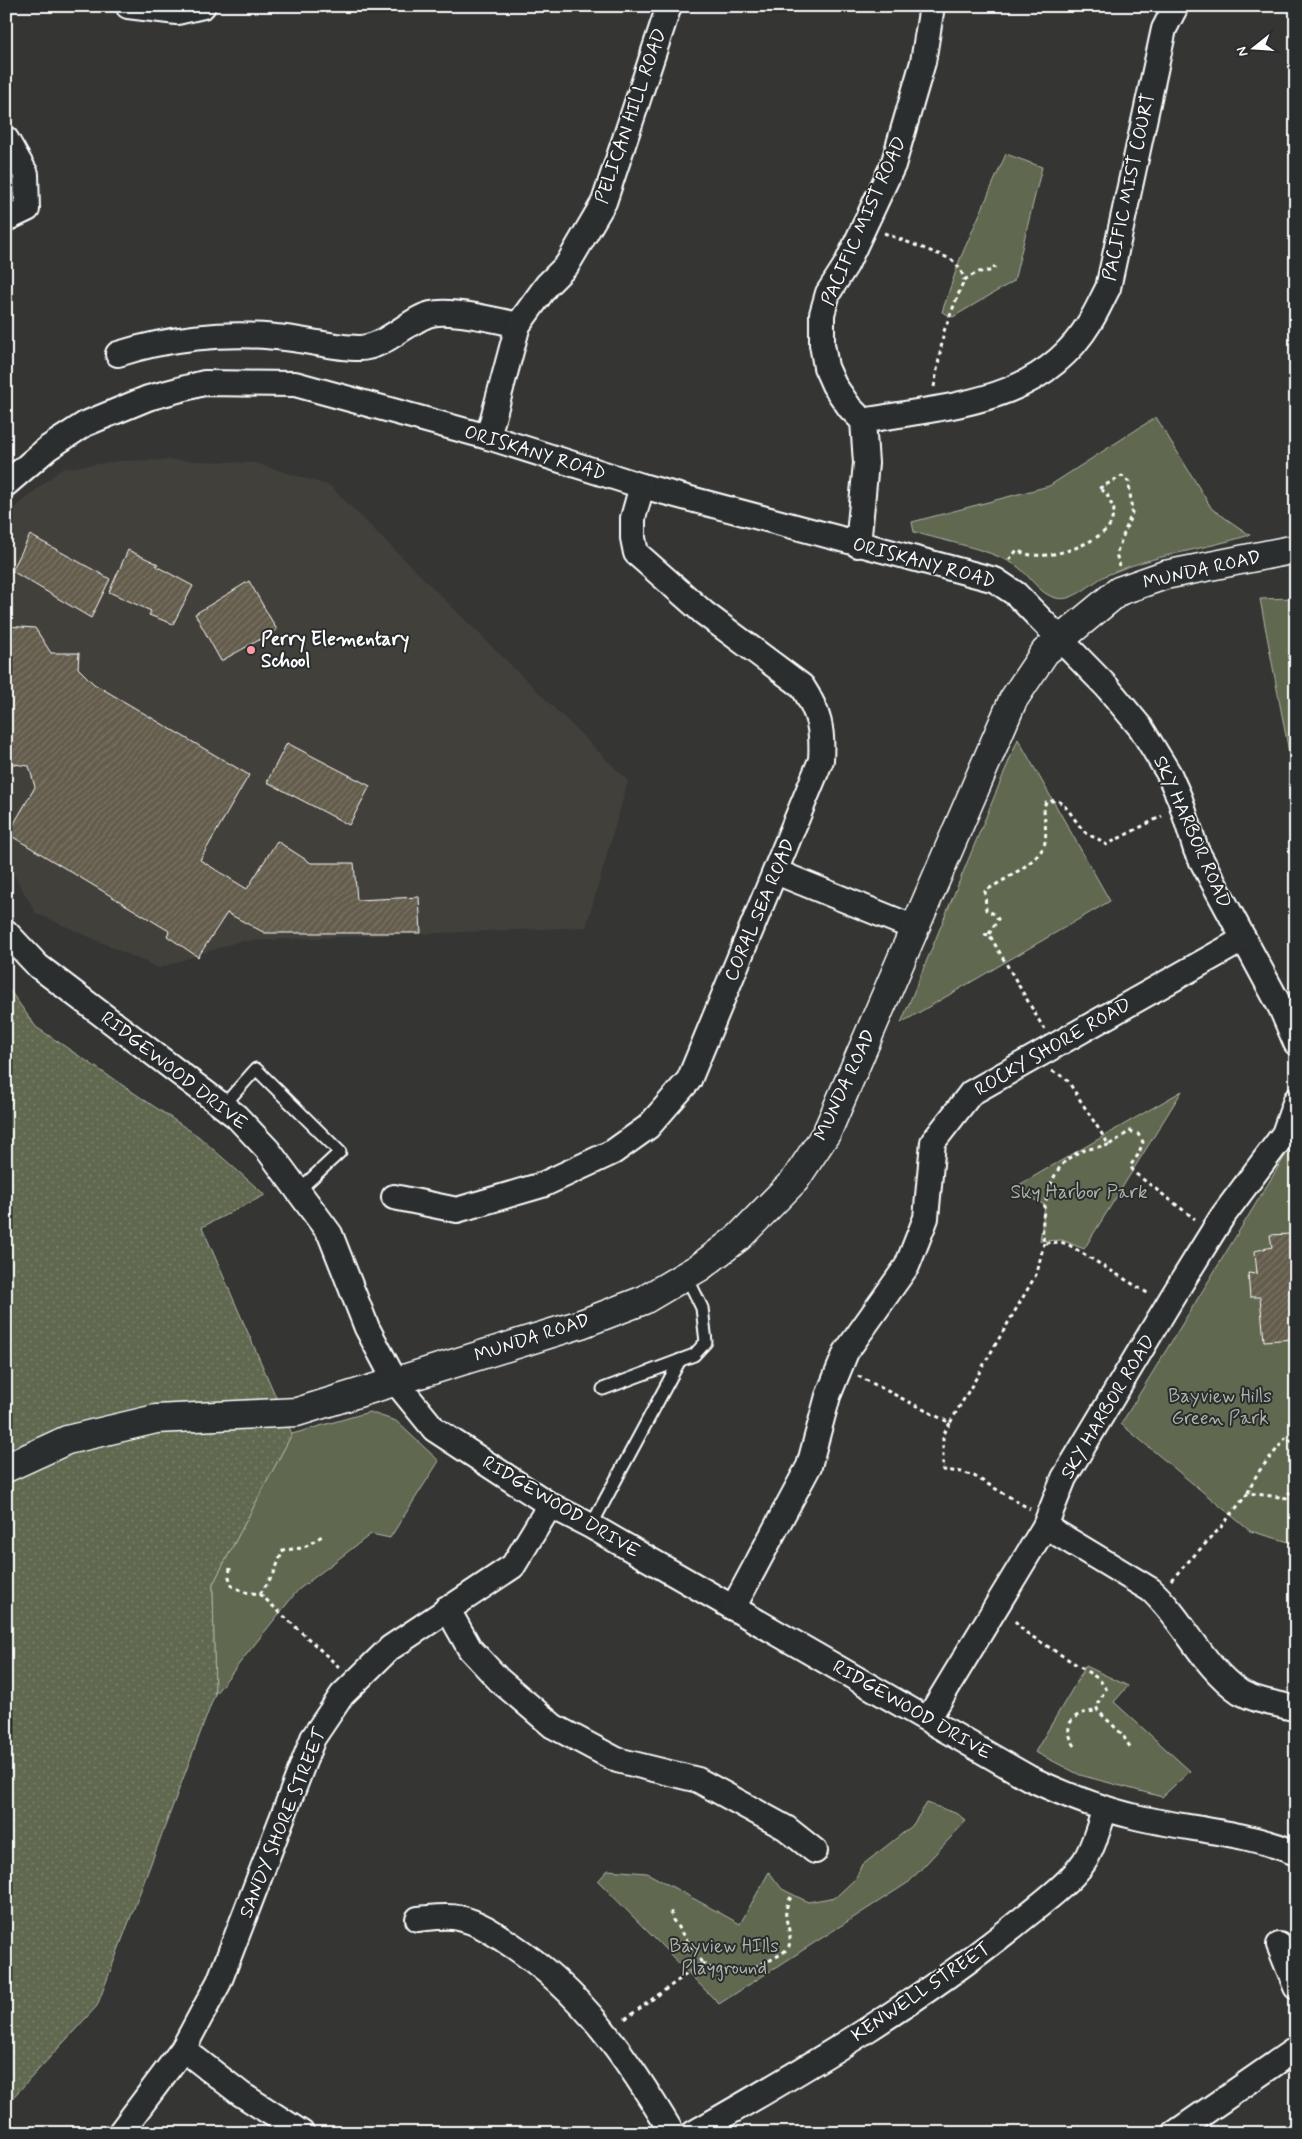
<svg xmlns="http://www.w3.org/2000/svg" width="1302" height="2139" viewBox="0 0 1302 2139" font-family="Mynerve,sans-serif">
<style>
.built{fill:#43413b}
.grass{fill:url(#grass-dots);stroke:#b0b4a8}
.park{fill:#606950;stroke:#b0b4a8}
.building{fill:url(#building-hatch);stroke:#fff}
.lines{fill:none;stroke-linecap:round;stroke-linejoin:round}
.service-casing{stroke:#fff;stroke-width:15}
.minor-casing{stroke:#fff;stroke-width:28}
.tertiary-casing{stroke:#fff;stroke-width:31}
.path{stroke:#fff;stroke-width:3;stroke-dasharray:4 4;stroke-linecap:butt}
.service{stroke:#2a2d2e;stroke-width:11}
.minor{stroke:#2a2d2e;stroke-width:24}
.tertiary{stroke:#2a2d2e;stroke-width:28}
.poi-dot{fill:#ff9aa2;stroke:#2a2d2e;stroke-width:2}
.labels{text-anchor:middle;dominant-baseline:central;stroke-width:4;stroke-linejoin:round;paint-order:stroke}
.street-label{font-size:19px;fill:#fff;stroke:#2a2d2e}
.poi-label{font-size:19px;font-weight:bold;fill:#fff;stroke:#2a2d2e;text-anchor:start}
.park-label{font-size:19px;fill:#b0b4a8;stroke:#2a2d2e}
</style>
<defs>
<pattern id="grass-dots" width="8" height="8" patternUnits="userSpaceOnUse" patternTransform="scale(1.25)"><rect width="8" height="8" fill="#606950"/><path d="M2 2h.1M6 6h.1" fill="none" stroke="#78806a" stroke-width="1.8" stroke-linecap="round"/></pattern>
<pattern id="building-hatch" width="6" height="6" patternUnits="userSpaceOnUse" patternTransform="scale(1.25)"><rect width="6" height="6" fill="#635c4c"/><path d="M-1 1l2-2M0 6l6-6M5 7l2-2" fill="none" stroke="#7a7467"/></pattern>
</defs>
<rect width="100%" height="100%" fill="#353634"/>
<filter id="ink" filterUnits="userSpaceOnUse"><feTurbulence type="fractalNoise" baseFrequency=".02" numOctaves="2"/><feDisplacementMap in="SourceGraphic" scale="10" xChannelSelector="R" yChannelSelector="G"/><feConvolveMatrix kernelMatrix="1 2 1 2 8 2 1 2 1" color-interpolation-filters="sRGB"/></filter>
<g filter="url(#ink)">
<path class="built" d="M172,460L255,463L330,486L628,781L586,927L239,941L159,968L36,913L6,861V519L12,510L61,469L120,461Z"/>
<path class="grass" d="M6,985L36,1027L198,1136L265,1195L202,1227L292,1434L213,1584L215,1694L97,2006L6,2105Z"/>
<g class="park">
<path d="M1006,154L1042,167L1014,281L953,317L942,312L960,259Z"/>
<path d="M1156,417L1212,509L1250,535C1202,550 1152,555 1107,575C1092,582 1073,603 1056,598C1039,594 1031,577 1018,567C995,550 943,541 914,532L912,522L1049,486Z"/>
<path d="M1296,598V789L1260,599Z"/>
<path d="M1018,739L1110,901L901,1023Z"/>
<path d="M1182,1091L1084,1249L1062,1240L1040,1241L1045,1205L1012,1189Z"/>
<path d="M1296,1138V1544L1250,1531L1121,1424Z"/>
<path d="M369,1412L396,1421L439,1461L390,1538L371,1534L298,1590L215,1694L213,1584L292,1434Z"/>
<path d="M1086,1666L1128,1686L1114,1702L1190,1771L1162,1797L1080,1775L1035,1752Z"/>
<path d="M927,1803L958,1814L966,1821L909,1882L719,2004L598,1881L608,1870L647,1873L740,1924L769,1872L782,1889L808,1902L836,1897L856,1878L861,1866L912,1826Z"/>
</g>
<g class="building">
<path d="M30,535L110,579L91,618L12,571Z"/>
<path d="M128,550L158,564L156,566L193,586L173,624L149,615L151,611L109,592Z"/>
<path d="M249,581L277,630L221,661L195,614Z"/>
<path d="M6,626L35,628L51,653H79L78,668L94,684L249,775L200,860L247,889L277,841L311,863H354L357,900L419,897L421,933H265L227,913L198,957L167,936L169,931L8,834L35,787L29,766L6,763Z"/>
<path d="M287,743L370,786L349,825L267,782Z"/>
<path d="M1291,1234L1293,1242H1296V1339L1264,1341L1260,1297H1250L1248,1273L1257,1274L1255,1251L1272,1247L1270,1235Z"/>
</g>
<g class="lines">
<g class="service-casing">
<g id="service">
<path d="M223,1106L256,1069L340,1152L299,1190"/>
<path d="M603,1389L694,1355L706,1342L702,1308L686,1275"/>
<path d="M591,1526L680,1360"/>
</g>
</g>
<g class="minor-casing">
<g id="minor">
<path d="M128,6L177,12L203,6"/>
<path d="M6,139L26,174L27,209L6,219"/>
<path d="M118,354C168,338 224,332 276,337C304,339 332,348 359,348C385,348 409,319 431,314C452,309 496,320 518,325"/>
<path d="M863,421C948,405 1040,405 1090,322C1097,311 1102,299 1108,288L1164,29L1176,6"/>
<path d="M488,437L518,325L547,285L567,265L604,202L669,6"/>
<path d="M6,484L48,448L85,424L148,398L204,383L295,384L488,437L642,486L995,580L1016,594L1107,687L1141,728L1169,774L1180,799L1196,850L1281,1008L1296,1043"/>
<path d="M858,545L866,463L863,421L850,408L834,385L826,367L822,344V314L828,293L846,265L893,165L923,62L932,6"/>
<path d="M776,872L915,928"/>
<path d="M6,932L38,966L236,1116L268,1150L330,1234L367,1328L395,1381L434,1429L550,1505L591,1526L1029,1778C1063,1794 1098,1808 1136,1817C1191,1830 1242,1831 1296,1853"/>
<path d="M394,1197L457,1210L542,1185L613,1152L648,1127L689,1080L821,760C823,730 819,712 802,686L704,613L636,553L633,538V518L642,486"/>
<path d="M1045,1526L1151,1590C1184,1620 1202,1666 1240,1692C1257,1702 1278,1703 1296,1709"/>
<path d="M447,1608L470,1649L499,1680L553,1726L617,1760L698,1780L786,1828L815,1851"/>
<path d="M733,1608L809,1466L828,1396L846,1352L907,1266L926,1218L933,1142L971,1093L1244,939"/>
<path d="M928,1719L1045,1526L1064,1478L1173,1296L1222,1217L1284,1134L1296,1100"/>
<path d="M418,1919C430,1918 447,1915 459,1918C478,1922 494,1933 510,1944C583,1992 628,2059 672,2133"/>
<path d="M1279,1945L1296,1987"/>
<path d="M183,2049L241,2094L302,2133"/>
<path d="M120,2133L183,2049L219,1982L313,1738L342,1695L390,1648L513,1566L550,1505"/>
<path d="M694,2133C809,2067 924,2000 1026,1916C1046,1900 1069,1883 1084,1862C1094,1847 1099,1825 1105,1809"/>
<path d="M1175,2133L1296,2049"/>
</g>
</g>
<g class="tertiary-casing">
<path id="tertiary" d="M6,1468L67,1440L156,1419L297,1412L581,1324L644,1300L700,1267L739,1237L795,1180L827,1132L1013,700L1045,652L1119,591L1165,575L1296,549"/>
</g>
<g class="path">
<path d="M884,233L951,259L961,270L964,280"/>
<path d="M934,387L944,331L964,280L978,272L991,271L995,266"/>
<path d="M1009,560L1017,550C1039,565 1095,546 1110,525C1112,521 1113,515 1114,510L1106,492L1098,489L1122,476L1129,482L1132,513L1116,554L1120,566"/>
<path d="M989,934L998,919L994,914L986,910L985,891C1001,881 1042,861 1045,842C1047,831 1044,819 1044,807L1046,802L1057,800C1070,808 1075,823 1086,833C1093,838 1100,838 1106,845L1162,816"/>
<path d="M984,935L989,934L1044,1029"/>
<path d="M1052,1071L1066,1078L1109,1145L1130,1131L1138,1134L1143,1142L1138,1155L1130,1166L1136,1174L1195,1219"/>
<path d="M1109,1145C1098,1147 1085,1149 1075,1154C1048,1168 1039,1217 1044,1243L1061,1242L1069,1245L1149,1294"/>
<path d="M858,1376L950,1423L1037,1273L1044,1243"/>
<path d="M950,1423L943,1436V1470L962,1472L974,1476L1030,1509"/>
<path d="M1248,1493C1256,1469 1272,1458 1286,1437L1296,1445"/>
<path d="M230,1568L229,1577L232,1586L245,1592L260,1594L340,1668"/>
<path d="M1171,1580L1222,1526L1248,1493L1287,1498L1289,1493L1296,1495"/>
<path d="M260,1594L274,1573L283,1550L303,1548L322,1536"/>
<path d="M1015,1621L1025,1632L1099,1679L1106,1689L1096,1706L1098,1711L1122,1734L1132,1750"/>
<path d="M1075,1746C1060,1724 1074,1711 1098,1711"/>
<path d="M702,1963C708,1967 716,1972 723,1974C734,1977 785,1957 789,1946C794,1926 778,1920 791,1897"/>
<path d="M625,2019L702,1963L673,1920L670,1909"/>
</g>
<use href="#service" class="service"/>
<use href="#minor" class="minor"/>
<use href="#tertiary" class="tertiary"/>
</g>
</g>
<circle class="poi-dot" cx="251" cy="650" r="5"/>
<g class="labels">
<g class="street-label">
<text transform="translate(631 116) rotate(-71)">PELICAN HILL ROAD</text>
<text transform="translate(1129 187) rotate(-78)">PACIFIC MIST COURT</text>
<text transform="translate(864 221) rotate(-66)">PACIFIC MIST ROAD</text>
<text transform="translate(535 453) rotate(17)">ORISKANY ROAD</text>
<text transform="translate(924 563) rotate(15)">ORISKANY ROAD</text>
<text transform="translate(1202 570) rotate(-13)">MUNDA ROAD</text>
<text transform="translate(1192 832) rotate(66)">SKY HARBOR ROAD</text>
<text transform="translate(760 910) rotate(-67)">CORAL SEA ROAD</text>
<text transform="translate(1053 1047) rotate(-30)">ROCKY SHORE ROAD</text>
<text transform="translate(174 1071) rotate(38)">RIDGEWOOD DRIVE</text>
<text transform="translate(845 1085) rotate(-65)">MUNDA ROAD</text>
<text transform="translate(532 1338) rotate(-18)">MUNDA ROAD</text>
<text transform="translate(1108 1407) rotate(-59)">SKY HARBOR ROAD</text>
<text transform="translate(561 1507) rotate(31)">RIDGEWOOD DRIVE</text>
<text transform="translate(912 1710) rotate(30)">RIDGEWOOD DRIVE</text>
<text transform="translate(283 1823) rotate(-68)">SANDY SHORE STREET</text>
<text transform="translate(921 1992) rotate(-34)">KENWELL STREET</text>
</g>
<g class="poi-label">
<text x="261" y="639">Perry Elementary<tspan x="261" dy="22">School</tspan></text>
</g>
<g class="park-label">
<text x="1079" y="1192">Sky Harbor Park</text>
<text x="1220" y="1396">Bayview Hills<tspan x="1220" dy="22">Green Park</tspan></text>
<text x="724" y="1946">Bayview HIlls<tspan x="724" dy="22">Playground</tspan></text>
</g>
</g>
<rect width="1302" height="2139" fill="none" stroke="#2a2d2e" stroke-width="25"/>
<rect x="12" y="12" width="1277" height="2114" fill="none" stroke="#fff" stroke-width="2" filter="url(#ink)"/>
<g transform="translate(1254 48) rotate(253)" stroke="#2a2d2e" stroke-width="4" paint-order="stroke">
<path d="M0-4L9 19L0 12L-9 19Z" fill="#ffffff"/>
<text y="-8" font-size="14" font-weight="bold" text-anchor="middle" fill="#ffffff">N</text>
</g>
</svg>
